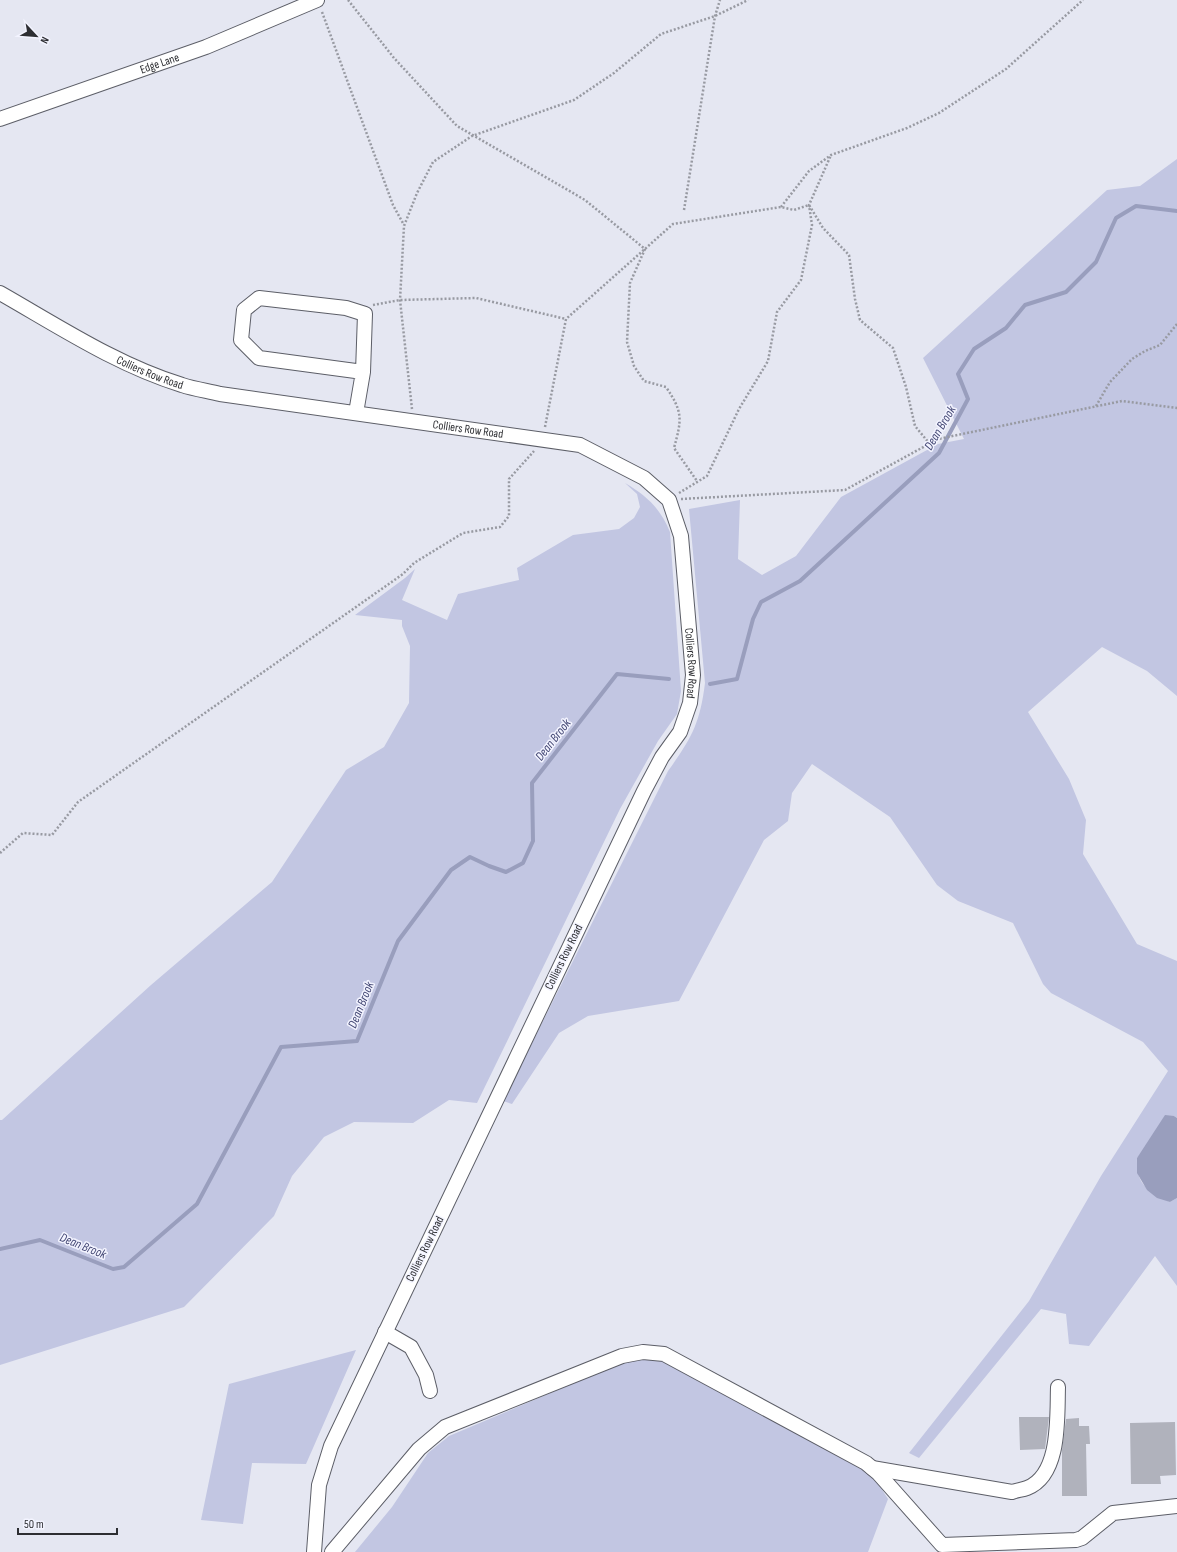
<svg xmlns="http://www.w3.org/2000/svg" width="1177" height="1552" viewBox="0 0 1177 1552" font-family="'Sofia Sans Condensed',sans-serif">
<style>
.green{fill:#c2c6e2}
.water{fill:#999ebd}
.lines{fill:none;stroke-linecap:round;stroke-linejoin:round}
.stream{stroke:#999ebd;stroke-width:4}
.building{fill:#b0b2bc}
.minor-casing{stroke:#5c5e67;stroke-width:16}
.path{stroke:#989aa2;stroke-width:2.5;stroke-dasharray:2 2;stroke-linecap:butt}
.minor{stroke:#fff;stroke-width:14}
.labels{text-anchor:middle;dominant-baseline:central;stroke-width:3;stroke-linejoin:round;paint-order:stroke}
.street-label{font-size:12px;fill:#2d2e32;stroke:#f3f4ff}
.water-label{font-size:13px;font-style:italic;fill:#444875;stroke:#f3f4ff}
</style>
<rect width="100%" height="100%" fill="#e5e7f2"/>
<g class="green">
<path d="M1177,159V696L1147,671L1102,647L1028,712L1069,779L1086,820L1083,854L1137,944L1177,961V1118L1174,1116L1137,1158C1136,1186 1148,1190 1170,1202L1177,1198V1286L1155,1256L1089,1346L1069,1344L1066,1314L1041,1309L919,1458L909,1453L1029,1301L1101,1176L1168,1071L1143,1042L1051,993L1043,984L1013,923L958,901L937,885L890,817L812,764L792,793L788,821L764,840L679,1001L588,1016L559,1033L512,1104L503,1101L668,771C691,739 700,724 705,683L689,509L740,500L738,559L762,575L796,556L841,497L938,444L964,439L923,358L1107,190L1140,186Z"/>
<path d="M625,483C647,496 660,508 670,532L681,691L677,714L658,741L620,809L477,1103L449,1100L413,1123L354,1122L324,1137L292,1176L274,1216L184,1307L0,1365V1120H2L151,985L272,882L346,770L384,747L409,703L410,646L402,626V620L355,615L405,578L415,569L402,600L447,620L458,594L519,580L517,568L573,535L619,529L634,518L640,507L637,494Z"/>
<path d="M356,1350L306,1464L252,1463L243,1524L201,1520L229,1384Z"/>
<path d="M642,1357L664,1360L860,1465L874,1477L888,1499L868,1552H355L392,1507L428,1453L449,1436L626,1361Z"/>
</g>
<path class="water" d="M1165,1115L1174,1116L1177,1118V1198L1170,1202L1157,1198L1147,1190L1137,1173V1158Z"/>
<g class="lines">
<g class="stream">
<path d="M710,684L737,679L753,619L761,602L800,581L939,453L968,399L958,374L974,349L1006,328L1025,305L1066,292L1096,262L1116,218L1136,206L1177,211"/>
<path d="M0,1249L40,1240L113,1269L124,1267L197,1204L281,1047L357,1041L398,941L451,870L470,857L489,866L506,872L523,863L533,841L532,783L617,674L669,679"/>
</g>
</g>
<g class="building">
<path d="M1019,1417H1049L1045,1449L1020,1450Z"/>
<path d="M1079,1418V1426H1089L1090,1444H1086L1087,1496H1062V1450L1066,1419Z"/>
<path d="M1175,1422L1176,1475L1160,1476L1161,1484H1131L1130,1423Z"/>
</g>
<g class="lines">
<g class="minor-casing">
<g id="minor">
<path id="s1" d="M0,119L206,47L317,0"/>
<path id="s2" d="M0,293C58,326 117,365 182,385C194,389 208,391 220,394L580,445L644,478L669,500L681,536L693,675L690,703L680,732L662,757L644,791L331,1446L319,1485L314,1552"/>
<path d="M356,413L363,372L365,314L346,308L259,298L244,310L241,340L259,358L363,372"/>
<path d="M385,1332L411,1347L426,1375L430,1391"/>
<path d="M872,1468L1012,1492C1017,1490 1022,1490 1027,1488C1061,1475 1057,1416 1058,1387"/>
<path d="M332,1552L419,1449L445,1427L622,1356L643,1352L664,1354L866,1463L878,1473L942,1545L1076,1540L1082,1538L1113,1513L1177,1506"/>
</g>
</g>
<g class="path">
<path d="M348,0L394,58L457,126L585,200L645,249L630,283L627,342L634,366L644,381L666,387C683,412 682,419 674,448L697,481"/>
<path d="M322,12L393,205L404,225"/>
<path d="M781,207L809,171L831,155L907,128L939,113L1006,69L1083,0"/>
<path d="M684,210L715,16L720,0"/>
<path d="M373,305L400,300L476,298L566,319"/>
<path d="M1096,406L1110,382L1132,359L1145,351L1160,345L1177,324"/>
<path d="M412,409L400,300L404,226L417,193L433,162L472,136L574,100L614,73L661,34L715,16L748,0"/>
<path d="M545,427L566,319L673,224L781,207L794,210L809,205L823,228L849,255L855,299L860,320L893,348L906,387L915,426L929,443"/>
<path d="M679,493L707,476L739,409L768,361L777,312L801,280L812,225L809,205L831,155"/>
<path d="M681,499L845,490L938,439L1122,401L1177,408"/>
<path d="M0,853L23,833L52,835L78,802L403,574L414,563L463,533L500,527L509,516V479L534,451"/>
</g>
<use href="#minor" class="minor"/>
</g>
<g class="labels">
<g class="street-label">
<text stroke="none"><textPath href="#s1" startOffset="169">Edge Lane</textPath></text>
<text stroke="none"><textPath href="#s2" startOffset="170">Colliers Row Road</textPath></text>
<text stroke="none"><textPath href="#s2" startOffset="494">Colliers Row Road</textPath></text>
<text stroke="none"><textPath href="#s2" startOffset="878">Colliers Row Road</textPath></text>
<text transform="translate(564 957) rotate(-64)">Colliers Row Road</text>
<text transform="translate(425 1249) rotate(-64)">Colliers Row Road</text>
</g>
<g class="water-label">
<text transform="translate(940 428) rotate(-59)">Dean Brook</text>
<text transform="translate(553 740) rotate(-52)">Dean Brook</text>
<text transform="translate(361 1005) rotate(-68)">Dean Brook</text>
<text transform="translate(83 1246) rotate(22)">Dean Brook</text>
</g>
</g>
<g transform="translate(36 36) rotate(116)" stroke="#f3f4ff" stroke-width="3" paint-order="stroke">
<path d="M0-3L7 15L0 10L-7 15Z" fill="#2d2e32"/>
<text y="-6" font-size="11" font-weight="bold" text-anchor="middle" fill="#2d2e32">N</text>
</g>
<path d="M18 1528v6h99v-6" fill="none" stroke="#2d2e32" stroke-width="2"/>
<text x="24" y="1528" font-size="12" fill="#2d2e32" stroke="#f3f4ff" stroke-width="3" paint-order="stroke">50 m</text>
</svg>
